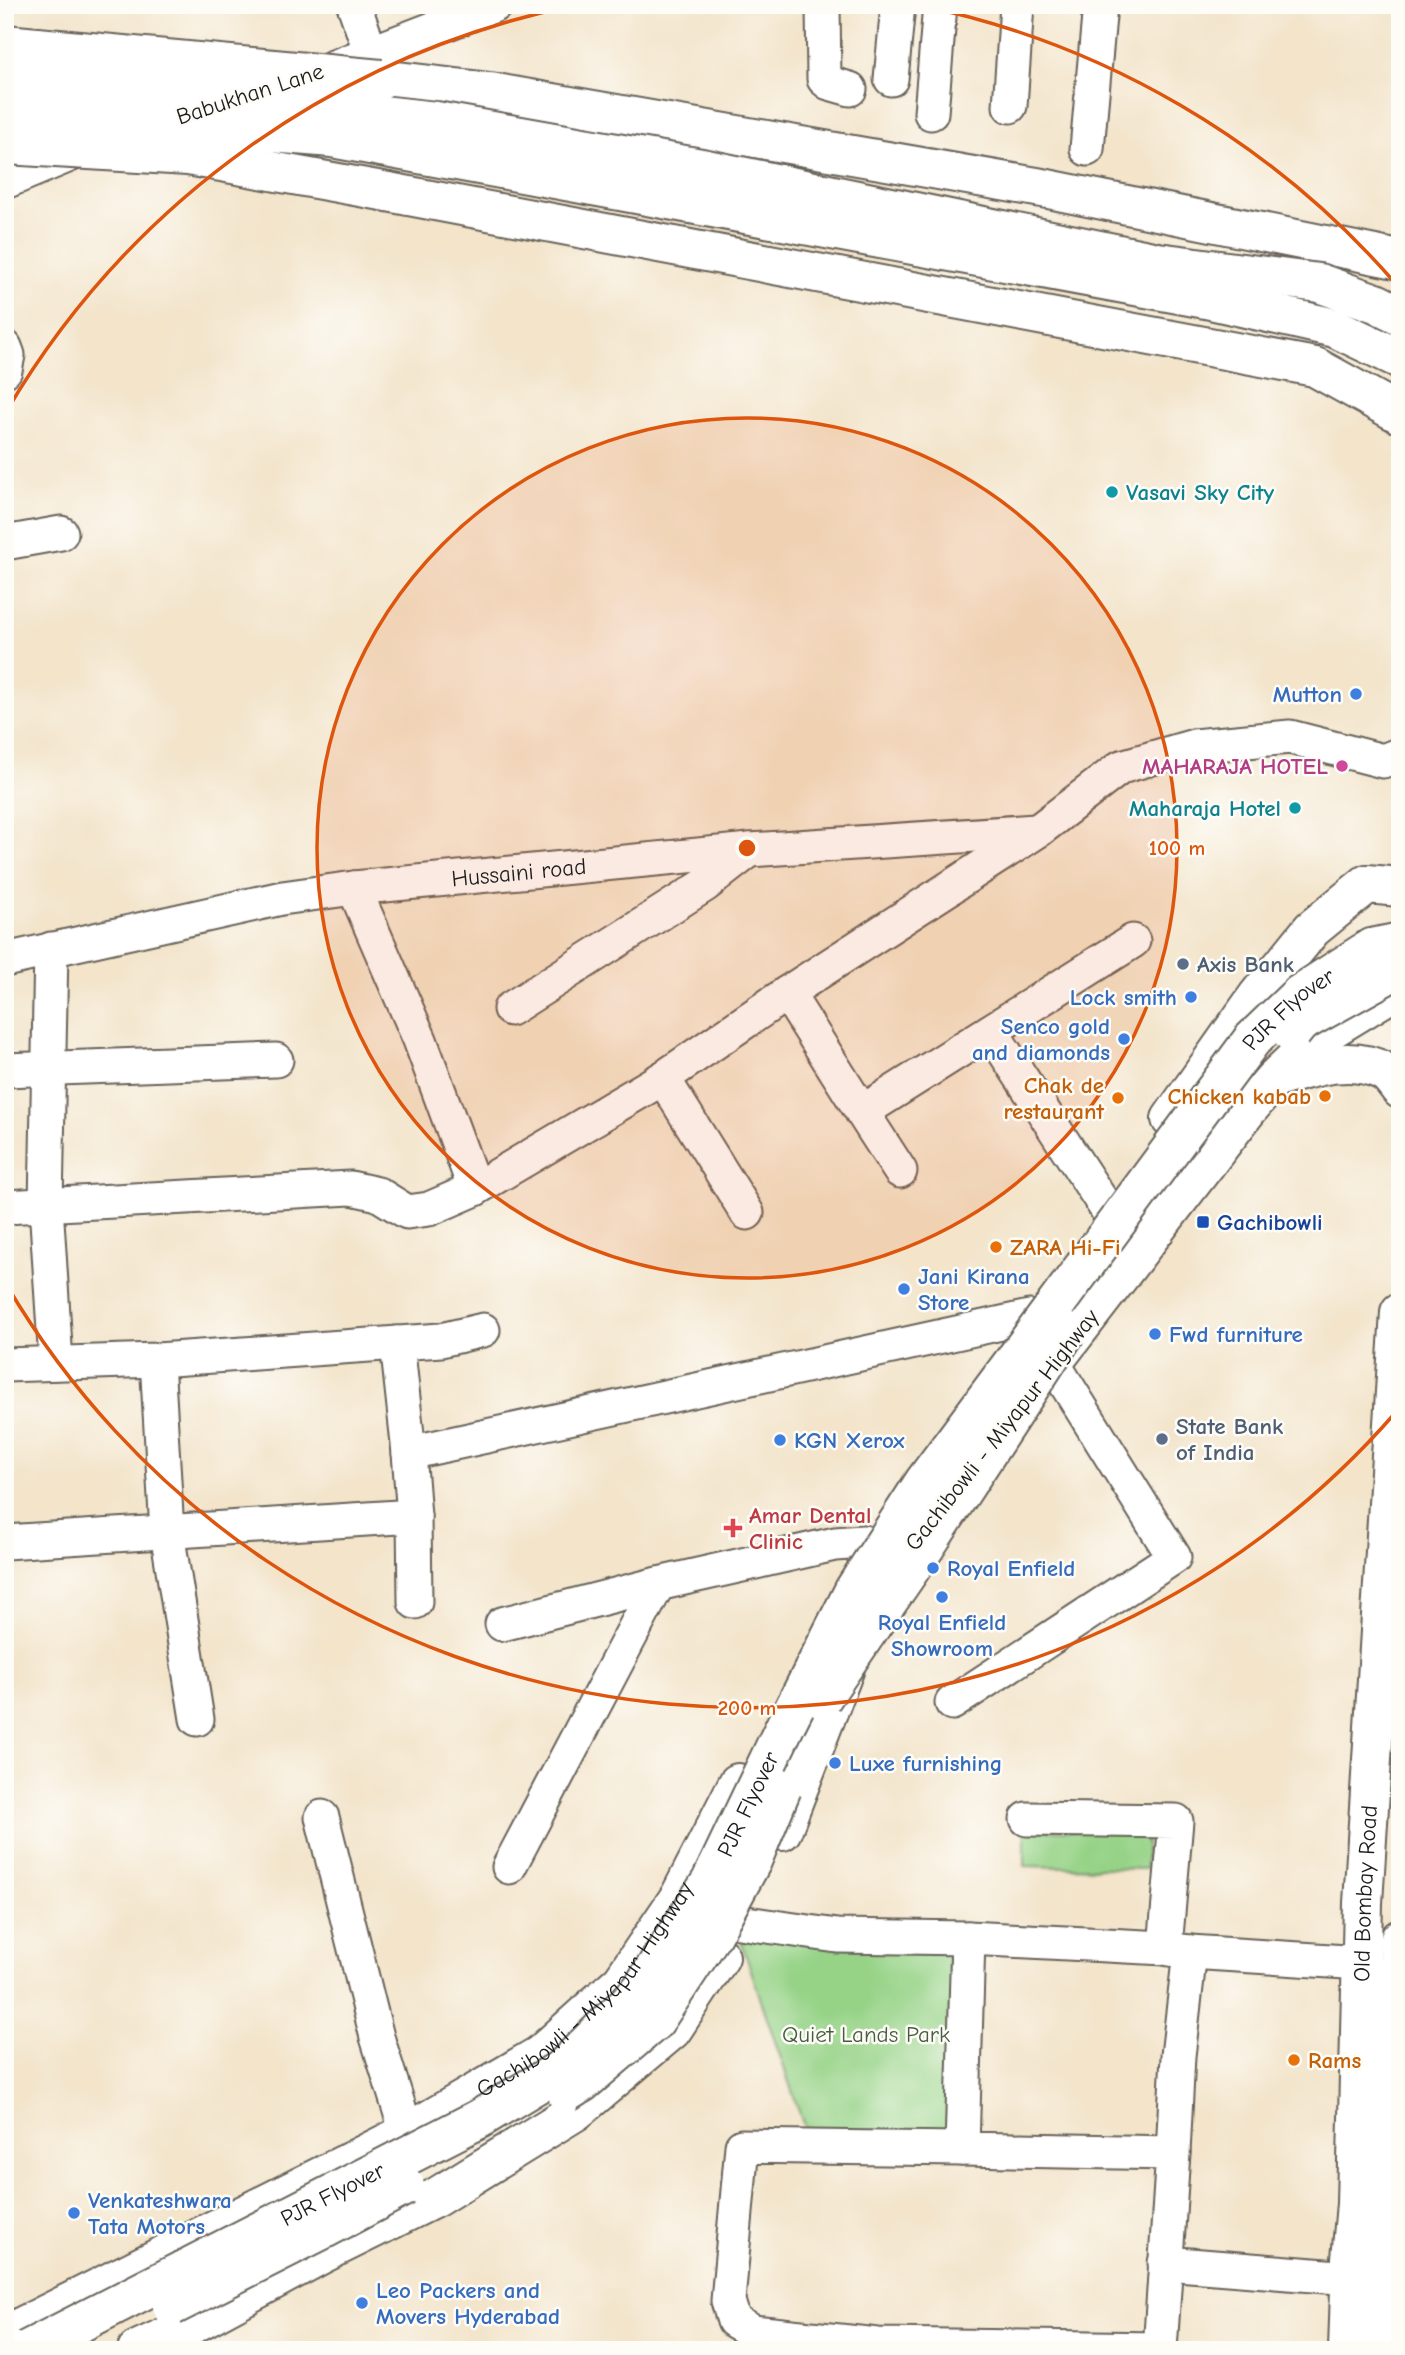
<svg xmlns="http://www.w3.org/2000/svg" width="1405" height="2355" viewBox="0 0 1405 2355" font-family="'Comic Neue',sans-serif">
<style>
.green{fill:#96d387;stroke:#597852;stroke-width:2}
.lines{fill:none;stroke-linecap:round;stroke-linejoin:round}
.minor-casing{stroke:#676259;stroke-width:37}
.primary-casing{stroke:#676259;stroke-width:42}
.motorway-casing{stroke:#676259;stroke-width:42}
.minor{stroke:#fff;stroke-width:33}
.primary{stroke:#fff;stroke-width:38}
.motorway{stroke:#fff;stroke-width:38}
.primary-bridge-casing{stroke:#676259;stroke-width:42;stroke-linecap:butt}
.motorway-bridge-casing{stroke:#676259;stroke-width:42;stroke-linecap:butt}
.primary-bridge{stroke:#fff;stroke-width:38}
.motorway-bridge{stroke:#fff;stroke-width:38}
.ring{fill:none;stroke:#de560d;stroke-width:3.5}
.culture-dot{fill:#0f9aa8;stroke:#fdfcf7;stroke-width:2.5}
.shop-dot{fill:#3f7fe0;stroke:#fdfcf7;stroke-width:2.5}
.hotel-dot{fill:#d1479c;stroke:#fdfcf7;stroke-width:2.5}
.service-dot{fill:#5c6f8a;stroke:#fdfcf7;stroke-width:2.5}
.food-dot{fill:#e8710a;stroke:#fdfcf7;stroke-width:2.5}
.transit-dot{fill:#1a4fb4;stroke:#fdfcf7;stroke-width:2.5}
.health-dot{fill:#e0444e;stroke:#fdfcf7;stroke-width:2.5}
.labels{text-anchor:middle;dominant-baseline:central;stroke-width:5;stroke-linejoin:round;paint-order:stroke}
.street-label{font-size:23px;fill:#1c1c1c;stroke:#fdfcf7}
.culture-label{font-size:23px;font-weight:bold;fill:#0d838f;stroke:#fdfcf7;text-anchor:start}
.shop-label{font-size:23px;font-weight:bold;fill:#366cbe;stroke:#fdfcf7;text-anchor:start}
.hotel-label{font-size:23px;font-weight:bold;fill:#b23c85;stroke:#fdfcf7;text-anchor:end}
.service-label{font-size:23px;font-weight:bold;fill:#4e5e75;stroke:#fdfcf7;text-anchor:start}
.food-label{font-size:23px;font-weight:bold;fill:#c56008;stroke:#fdfcf7;text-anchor:end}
.transit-label{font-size:23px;font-weight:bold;fill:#164399;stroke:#fdfcf7;text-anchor:start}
.health-label{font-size:23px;font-weight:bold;fill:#be3a42;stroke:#fdfcf7;text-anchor:start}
.park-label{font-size:23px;fill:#475c41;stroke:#fdfcf7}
.centre{fill:#de560d;stroke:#fdfcf7;stroke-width:3.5}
.ring-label{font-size:21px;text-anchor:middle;font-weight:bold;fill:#de560d;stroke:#fdfcf7;stroke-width:5;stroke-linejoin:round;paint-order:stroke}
</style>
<rect width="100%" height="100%" fill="#fdfcf7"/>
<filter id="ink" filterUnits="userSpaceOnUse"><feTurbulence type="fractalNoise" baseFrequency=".0143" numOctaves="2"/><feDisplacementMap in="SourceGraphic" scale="14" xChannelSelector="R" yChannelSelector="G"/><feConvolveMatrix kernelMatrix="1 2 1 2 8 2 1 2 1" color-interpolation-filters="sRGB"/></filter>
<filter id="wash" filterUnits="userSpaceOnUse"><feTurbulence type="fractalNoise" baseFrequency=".00686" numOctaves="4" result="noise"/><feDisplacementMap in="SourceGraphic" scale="28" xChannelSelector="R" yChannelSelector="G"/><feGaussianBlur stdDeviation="1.57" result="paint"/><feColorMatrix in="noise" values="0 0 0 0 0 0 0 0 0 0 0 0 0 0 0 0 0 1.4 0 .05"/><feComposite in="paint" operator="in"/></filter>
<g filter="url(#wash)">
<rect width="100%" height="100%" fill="#f3e4ca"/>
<g class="green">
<path d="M1025,1830L1146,1832V1869L1025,1866Z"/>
<path d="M748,1935L958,1950L950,2137L807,2135L742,1944Z"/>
</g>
</g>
<g filter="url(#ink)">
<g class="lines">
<g class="minor-casing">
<g id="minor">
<path d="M354,5L371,53"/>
<path d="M823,5L824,79L829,83L850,89"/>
<path d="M318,73L495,5"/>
<path d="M891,79L898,5"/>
<path d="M1010,106L1017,5"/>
<path d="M931,113L940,5"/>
<path d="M1087,149L1100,5"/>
<path d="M5,182L84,149"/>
<path d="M5,347L8,355L5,370"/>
<path d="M5,543L61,533"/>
<path d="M354,888L420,1040L475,1189"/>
<path d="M51,949L46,1205L56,1362"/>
<path id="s1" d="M5,960L282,898L354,888L750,850L1036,831"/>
<path d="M787,993L862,1112L1133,941"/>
<path d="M510,1009L705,885L750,850"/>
<path d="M991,1031L1108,1211"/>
<path d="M5,1070L276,1060"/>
<path d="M663,1078L747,1213"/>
<path d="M862,1112L900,1171"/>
<path d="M5,1207L351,1188L378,1194L407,1212L429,1209L475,1189L663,1078L787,993L1039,830L1121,767L1194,746L1290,737L1383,761L1400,754"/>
<path d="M397,1343L409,1453"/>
<path d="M157,1360L167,1532L197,1719"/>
<path d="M5,1365L157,1360L441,1340L483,1330"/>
<path d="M5,1542L414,1516"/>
<path d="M415,1602L414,1516L409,1453L1029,1317"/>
<path d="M502,1624L658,1584L835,1544L863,1542"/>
<path d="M952,1703L1174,1557L1053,1363"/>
<path d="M322,1817L377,2037L407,2133"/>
<path d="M1027,1819L1176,1821L1165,1948L968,1938L962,2149L1173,2153L1160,2350"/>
<path d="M509,1867L658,1584"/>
<path d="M698,1904L739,1922L837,1936L968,1938"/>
<path d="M1169,1949L1190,1952L1362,1963"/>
<path d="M962,2149L742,2146L728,2301L734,2321L753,2332L878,2345L1160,2349"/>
<path d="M1173,2153L1178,2056L1190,1952"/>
<path d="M1165,2263L1351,2278"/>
</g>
</g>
<g class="primary-casing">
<g id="primary">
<path d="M381,79L490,92L1048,189L1400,260"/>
<path d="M388,192L1315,367L1400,414"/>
<path d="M1276,1078C1310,1068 1352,1053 1385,1072C1391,1076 1396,1084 1400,1089"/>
<path d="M1171,1119L1257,997L1312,929L1367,884L1400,887"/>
<path d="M1051,1365L1249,1108L1274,1079L1318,1037L1395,990"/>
<path d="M782,1831L845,1668"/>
<path id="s2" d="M5,2335L407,2133L540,2055L622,1981L680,1896L738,1783"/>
<path d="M137,2350L187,2327L320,2255L435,2198L576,2111L672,2030L720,1957"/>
<path id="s3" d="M1348,2350L1351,2259L1356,2204L1363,1903L1400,1312"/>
<path d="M1382,2350L1400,1939"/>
</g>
</g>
<g class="motorway-casing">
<path id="motorway" d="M1371,948L1400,942"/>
</g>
<use href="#minor" class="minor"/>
<use href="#primary" class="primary"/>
<use href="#motorway" class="motorway"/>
<g class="primary-bridge-casing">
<g id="primary-bridge">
<path d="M5,44L381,79"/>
<path d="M6,145L188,156L388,192"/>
</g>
</g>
<g class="motorway-bridge-casing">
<g id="motorway-bridge">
<path d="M5,73L436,121L707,169L1158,262L1319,283L1376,303L1400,315"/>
<path d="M5,111L332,138L1206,299L1335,328L1400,359"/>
<path d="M1292,1033L1300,1023L1388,974"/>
<path d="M822,1698L922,1552L1066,1332"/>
<path d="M566,2093L582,2083L655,2021L712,1935L752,1861L782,1788"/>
<path d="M172,2306L326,2228L405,2186"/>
<path id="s4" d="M27,2350L479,2119L563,2068L641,1990L711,1881L786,1724L854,1590L924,1482L1252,1040L1300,994L1371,948"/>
</g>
</g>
<use href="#primary-bridge" class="primary-bridge"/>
<use href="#motorway-bridge" class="motorway-bridge"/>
</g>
</g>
<circle cx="747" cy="848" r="430" fill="#de560d" fill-opacity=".12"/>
<g class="ring">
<circle cx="747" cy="848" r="430"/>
<path d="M1396 1412A860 860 0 0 1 6 1284M6 412A860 860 0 0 1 576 5M918 5A860 860 0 0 1 1396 284"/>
</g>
<g class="culture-dot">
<circle cx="1112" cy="492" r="7"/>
<circle cx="1295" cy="808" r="7"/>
</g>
<g class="shop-dot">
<circle cx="1356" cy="694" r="7"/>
<circle cx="1191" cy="997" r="7"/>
<circle cx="1124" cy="1039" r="7"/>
<circle cx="904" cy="1289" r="7"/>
<circle cx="1155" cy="1334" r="7"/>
<circle cx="780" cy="1440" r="7"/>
<circle cx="933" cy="1568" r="7"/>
<circle cx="942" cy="1597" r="7"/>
<circle cx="835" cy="1763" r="7"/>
<circle cx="74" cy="2213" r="7"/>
<circle cx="362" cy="2303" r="7"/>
</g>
<circle class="hotel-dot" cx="1342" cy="766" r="7"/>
<g class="service-dot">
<circle cx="1183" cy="964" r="7"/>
<circle cx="1162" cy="1439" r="7"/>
</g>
<g class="food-dot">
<circle cx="1325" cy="1096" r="7"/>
<circle cx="1118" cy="1098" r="7"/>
<circle cx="996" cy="1247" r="7"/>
<circle cx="1294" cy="2060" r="7"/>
</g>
<rect class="transit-dot" x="1196" y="1215" width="14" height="14" rx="3.5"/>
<path class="health-dot" d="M729.5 1517.5h7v7h7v7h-7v7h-7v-7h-7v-7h7z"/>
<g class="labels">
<g class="street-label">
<text transform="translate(250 94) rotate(-18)">Babukhan Lane</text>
<text stroke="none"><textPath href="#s1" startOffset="522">Hussaini road</textPath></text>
<text stroke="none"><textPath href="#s4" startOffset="1897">PJR Flyover</textPath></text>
<text transform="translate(1002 1430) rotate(-52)">Gachibowli - Miyapur Highway</text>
<text stroke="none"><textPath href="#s4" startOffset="931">PJR Flyover</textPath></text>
<text stroke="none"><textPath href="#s3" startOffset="457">Old Bombay Road</textPath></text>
<text stroke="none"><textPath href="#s2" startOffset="682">Gachibowli - Miyapur Highway</textPath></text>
<text stroke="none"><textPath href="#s4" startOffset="343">PJR Flyover</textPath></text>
</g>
<g class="culture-label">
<text x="1126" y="492">Vasavi Sky City</text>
<text x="1281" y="808" text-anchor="end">Maharaja Hotel</text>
</g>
<g class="shop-label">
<text x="1342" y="694" text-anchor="end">Mutton</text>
<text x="1177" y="997" text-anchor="end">Lock smith</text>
<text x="1110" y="1026" text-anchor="end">Senco gold<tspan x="1110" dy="26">and diamonds</tspan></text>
<text x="918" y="1276">Jani Kirana<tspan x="918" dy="26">Store</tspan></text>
<text x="1169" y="1334">Fwd furniture</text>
<text x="794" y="1440">KGN Xerox</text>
<text x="947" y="1568">Royal Enfield</text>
<text x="942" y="1622" text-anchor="middle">Royal Enfield<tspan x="942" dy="26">Showroom</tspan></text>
<text x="849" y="1763">Luxe furnishing</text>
<text x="88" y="2200">Venkateshwara<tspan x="88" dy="26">Tata Motors</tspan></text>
<text x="376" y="2290">Leo Packers and<tspan x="376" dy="26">Movers Hyderabad</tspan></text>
</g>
<g class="hotel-label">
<text x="1328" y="766">MAHARAJA HOTEL</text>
</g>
<g class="service-label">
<text x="1197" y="964">Axis Bank</text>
<text x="1176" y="1426">State Bank<tspan x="1176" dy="26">of India</tspan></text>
</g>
<g class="food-label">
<text x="1104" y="1085">Chak de<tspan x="1104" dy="26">restaurant</tspan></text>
<text x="1311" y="1096">Chicken kabab</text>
<text x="1010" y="1247" text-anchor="start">ZARA Hi-Fi</text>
<text x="1308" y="2060" text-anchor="start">Rams</text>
</g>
<g class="transit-label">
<text x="1217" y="1222">Gachibowli</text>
</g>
<g class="health-label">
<text x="749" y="1515">Amar Dental<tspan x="749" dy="26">Clinic</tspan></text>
</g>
<g class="park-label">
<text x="866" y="2034">Quiet Lands Park</text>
</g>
</g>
<circle cx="747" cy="848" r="10" class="centre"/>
<g class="ring-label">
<text x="1177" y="855">100 m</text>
<text x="747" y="1715">200 m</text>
</g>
<rect width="1405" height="2355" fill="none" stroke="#fdfcf7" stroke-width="28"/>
</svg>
